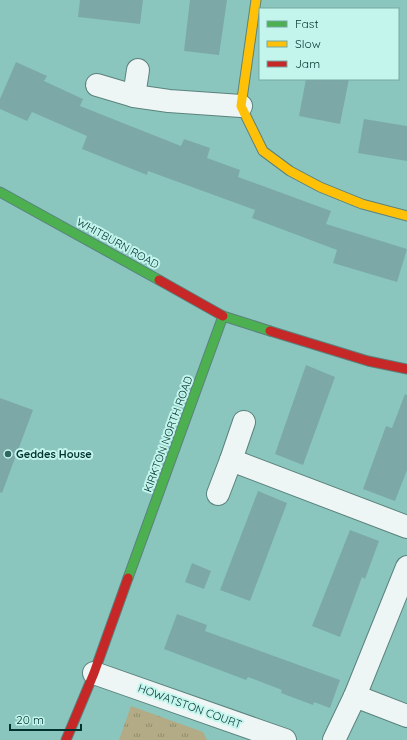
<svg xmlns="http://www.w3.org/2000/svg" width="407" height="740" viewBox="0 0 407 740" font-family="Quicksand,sans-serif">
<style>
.grass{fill:url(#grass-tufts)}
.building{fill:#7ca9a7}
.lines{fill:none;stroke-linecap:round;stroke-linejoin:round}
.street-casing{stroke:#5b827d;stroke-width:24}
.fast-casing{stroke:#5b827d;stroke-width:11}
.slow-casing{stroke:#5b827d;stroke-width:11}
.jam-casing{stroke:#5b827d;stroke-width:11}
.street{stroke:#edf6f5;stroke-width:22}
.fast{stroke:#4caf50;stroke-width:9}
.slow{stroke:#ffc107;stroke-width:9}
.jam{stroke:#c62828;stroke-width:9}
.poi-dot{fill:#306660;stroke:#c4f5ed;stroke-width:1.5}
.labels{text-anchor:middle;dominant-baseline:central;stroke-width:4;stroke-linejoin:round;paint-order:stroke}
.street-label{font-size:11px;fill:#00332e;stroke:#c4f5ed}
.poi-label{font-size:11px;font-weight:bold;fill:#00332e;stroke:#c4f5ed;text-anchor:start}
</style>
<defs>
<pattern id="grass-tufts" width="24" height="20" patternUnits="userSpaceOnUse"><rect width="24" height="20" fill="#b2ab85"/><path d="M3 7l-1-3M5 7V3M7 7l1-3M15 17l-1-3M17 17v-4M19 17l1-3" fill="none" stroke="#8e8c6d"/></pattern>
</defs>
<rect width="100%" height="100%" fill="#8ac6be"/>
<path class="grass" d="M131,706L203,732L207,740H119Z"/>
<g class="building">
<path d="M80,0H143L140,24L78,17Z"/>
<path d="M190,0H227L219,55L184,51Z"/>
<path d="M16,62L47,76L44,81L83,99L80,106L181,146L184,139L210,148L207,158L240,170L238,177L331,211L326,224L407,249L397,282L333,263L337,250L252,218L255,210L148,171L147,175L82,149L87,136L32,112L27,121L0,109V99Z"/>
<path d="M306,79H349L340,124L299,116Z"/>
<path d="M364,119L407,126V161L358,153Z"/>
<path d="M306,365L335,377L303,465L275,454Z"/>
<path d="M405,394L407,395V470L395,501L363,489L386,426L392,428Z"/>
<path d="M0,398L33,410L2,493L0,492Z"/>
<path d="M258,491L287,503L250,601L220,590Z"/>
<path d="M350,530L379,541L365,579L362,577L340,637L312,626Z"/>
<path d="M192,563L211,571L204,589L185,582Z"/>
<path d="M177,614L207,625L205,631L340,680L330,708L314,702L313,705L281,693L282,690L248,677L246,680L164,649Z"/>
</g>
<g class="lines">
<g class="street-casing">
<g id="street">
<path d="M97,85L134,96L169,101L241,106"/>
<path d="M134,96L138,70"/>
<path d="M231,460L244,422"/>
<path d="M218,494L231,460L407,527"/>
<path d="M94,673L285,740"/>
<path d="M355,696L407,716"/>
<path d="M334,740L355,696L407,567"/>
</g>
</g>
<g class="fast-casing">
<g id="fast">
<path d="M0,192L159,280"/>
<path d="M128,578L223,316L270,331"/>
</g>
</g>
<g class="slow-casing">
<path id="slow" d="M256,0L241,106L263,151L290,171L320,187L362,204L407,216"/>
</g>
<g class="jam-casing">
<g id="jam">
<path d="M159,280L223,316"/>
<path d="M270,331L368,361L407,369"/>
<path d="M66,740L94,673L128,578"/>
</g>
</g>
<use href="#street" class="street"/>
<use href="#fast" class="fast"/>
<use href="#slow" class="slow"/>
<use href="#jam" class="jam"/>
</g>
<circle class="poi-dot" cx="8" cy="454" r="4"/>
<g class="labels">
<g class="street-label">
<text transform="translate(118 243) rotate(29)">WHITBURN ROAD</text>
<text transform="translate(168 434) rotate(-70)">KIRKTON NORTH ROAD</text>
<text transform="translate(190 706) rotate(20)">HOWATSTON COURT</text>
</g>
<g class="poi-label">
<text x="16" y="454">Geddes House</text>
</g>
</g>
<rect x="259" y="8" width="140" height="72" fill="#c4f5ed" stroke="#76a7a1"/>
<rect x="267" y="21" width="20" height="6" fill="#4caf50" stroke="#76a7a1"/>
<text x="295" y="28" font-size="12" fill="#00332e">Fast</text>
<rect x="267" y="41" width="20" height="6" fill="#ffc107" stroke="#76a7a1"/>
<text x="295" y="48" font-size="12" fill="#00332e">Slow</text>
<rect x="267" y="61" width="20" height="6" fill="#c62828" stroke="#76a7a1"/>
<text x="295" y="68" font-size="12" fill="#00332e">Jam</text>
<path d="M10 724v6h71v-6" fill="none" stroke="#00332e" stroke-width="2"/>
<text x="16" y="724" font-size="12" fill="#00332e" stroke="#c4f5ed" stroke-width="3" paint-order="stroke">20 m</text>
</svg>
